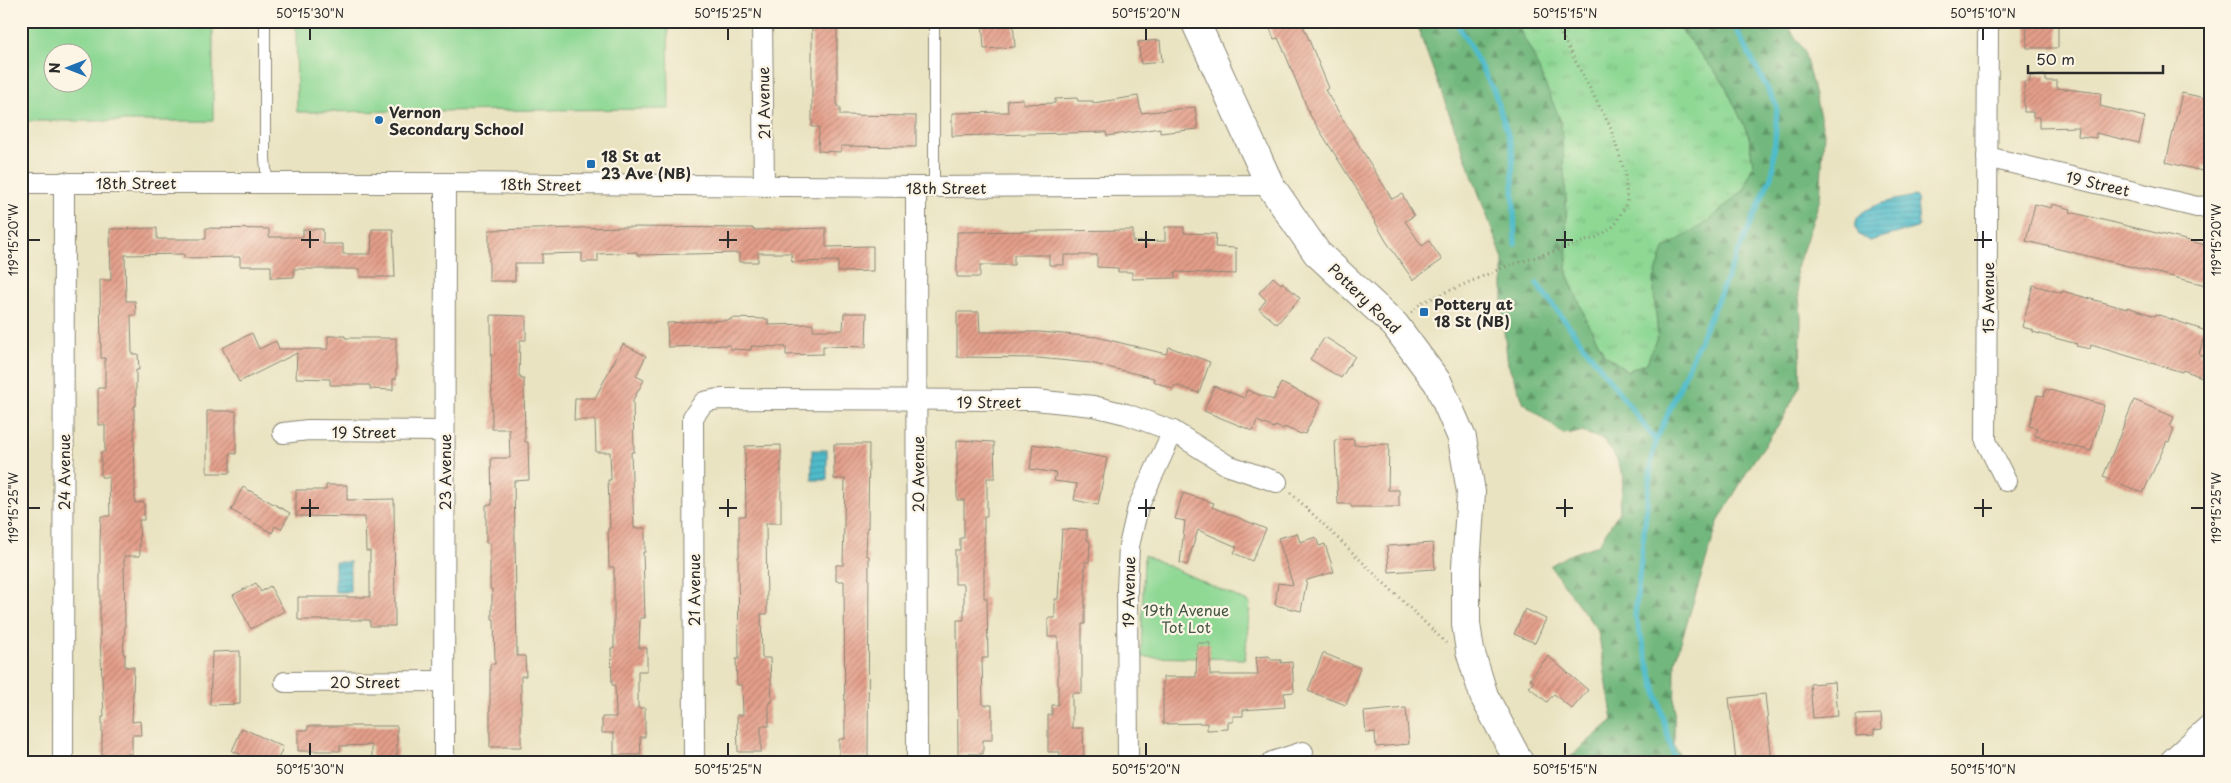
<svg xmlns="http://www.w3.org/2000/svg" width="2231" height="783" viewBox="0 0 2231 783" font-family="'Playpen Sans',sans-serif">
<style>
.grass{fill:url(#grass-tufts);stroke:#5c8260}
.forest{fill:url(#forest-firs);stroke:#4e7254}
.park{fill:#8ed894;stroke:#5c8260;fill-rule:evenodd}
.water{fill:url(#water-rules);stroke:#3e747b}
.lines{fill:none;stroke-linecap:round;stroke-linejoin:round}
.stream{stroke:#50bccb;stroke-width:5.5}
.building{fill:url(#building-hatch)}
.lane-casing{stroke:#8a8776;stroke-width:12}
.street-casing{stroke:#8a8776;stroke-width:22}
.secondary-casing{stroke:#8a8776;stroke-width:30}
.primary-casing{stroke:#8a8776;stroke-width:30}
.path{stroke:#8a8776;stroke-width:3;stroke-dasharray:1 4;stroke-linecap:butt}
.lane{stroke:#fff;stroke-width:10}
.street{stroke:#fff;stroke-width:20}
.secondary{stroke:#fff;stroke-width:28}
.primary{stroke:#fff;stroke-width:28}
.ticks{fill:none;stroke:#2b2b2b;stroke-width:2}
.poi-dot{fill:#1f6fb2;stroke:#fcf5e5;stroke-width:2}
.labels{text-anchor:middle;dominant-baseline:central;stroke-width:4.5;stroke-linejoin:round;paint-order:stroke}
.street-label{font-size:15px;fill:#2b2b2b;stroke:#fcf5e5}
.poi-label{font-size:15px;font-weight:bold;fill:#2b2b2b;stroke:#fcf5e5;text-anchor:start}
.park-label{font-size:15px;fill:#445645;stroke:#fcf5e5}
.neatline{fill:none;stroke:#2b2b2b;stroke-width:2}
.ticks-label{font-size:12px;text-anchor:middle;fill:#2b2b2b}
</style>
<defs>
<pattern id="grass-tufts" width="24" height="20" patternUnits="userSpaceOnUse" patternTransform="scale(1.25)"><rect width="24" height="20" fill="#8ed894"/><path d="M3 7l-1-3M5 7V3M7 7l1-3M15 17l-1-3M17 17v-4M19 17l1-3" fill="none" stroke="#7bba80"/></pattern>
<pattern id="forest-firs" width="22" height="20" patternUnits="userSpaceOnUse" patternTransform="scale(1.25)"><rect width="22" height="20" fill="#72b87e"/><path d="M5 1l3.5 6h-7zM16 11l3.5 6h-7z" fill="#5e9667"/></pattern>
<pattern id="water-rules" width="6" height="5" patternUnits="userSpaceOnUse" patternTransform="scale(1.25)"><rect width="6" height="5" fill="#50bccb"/><path d="M0 2.5h6" fill="none" stroke="#4399a5"/></pattern>
<pattern id="building-hatch" width="6" height="6" patternUnits="userSpaceOnUse" patternTransform="scale(1.25)"><rect width="6" height="6" fill="#e49f8a"/><path d="M-1 1l2-2M0 6l6-6M5 7l2-2" fill="none" stroke="#b98271"/></pattern>
</defs>
<rect width="100%" height="100%" fill="#fcf5e5"/>
<filter id="ink" filterUnits="userSpaceOnUse"><feTurbulence type="fractalNoise" baseFrequency=".02" numOctaves="2"/><feDisplacementMap in="SourceGraphic" scale="10" xChannelSelector="R" yChannelSelector="G"/><feConvolveMatrix kernelMatrix="1 2 1 2 8 2 1 2 1" color-interpolation-filters="sRGB"/></filter>
<filter id="wash" filterUnits="userSpaceOnUse"><feTurbulence type="fractalNoise" baseFrequency=".0096" numOctaves="4" result="noise"/><feDisplacementMap in="SourceGraphic" scale="20" xChannelSelector="R" yChannelSelector="G"/><feGaussianBlur stdDeviation="1.12" result="paint"/><feColorMatrix in="noise" values="0 0 0 0 0 0 0 0 0 0 0 0 0 0 0 0 0 1.4 0 .05"/><feComposite in="paint" operator="in"/></filter>
<g filter="url(#wash)">
<rect width="100%" height="100%" fill="#e9e3c1"/>
<path class="grass" d="M1515,21H1674L1724,83L1749,136L1753,165L1744,190L1708,221L1653,282L1658,335L1647,363L1627,371L1604,354L1587,321L1567,274L1566,199Z"/>
<path class="forest" d="M1415,21H1515L1532,53L1561,122L1566,199L1567,274L1587,321L1604,354L1627,371L1647,363L1658,335L1653,282L1664,249L1708,221L1744,190L1753,165L1749,136L1724,83L1674,21H1785L1804,51L1824,133L1820,199L1796,270L1801,317L1800,386L1781,422L1752,463L1718,522L1675,661L1674,746L1683,762H1564L1613,720L1598,631L1550,566L1568,555L1598,545L1619,512L1624,477L1616,458L1604,440L1582,432L1563,434L1524,403L1508,364L1503,322V259Z"/>
<g class="park">
<path d="M21,21H213V121H21ZM52,52H82V82H52Z"/>
<path d="M296,21H668L669,109L297,112Z"/>
<path d="M1144,555L1250,603L1245,659L1141,657Z"/>
</g>
<g class="water">
<path d="M1915,196L1917,199L1919,226L1917,228L1869,241L1859,235C1842,206 1897,200 1915,196Z"/>
<rect x="812" y="450" width="15" height="30"/>
<rect x="335" y="562" width="15" height="30"/>
</g>
<g class="lines">
<g class="stream">
<path d="M1456,21L1494,91L1512,147L1515,244"/>
<path d="M1537,284L1656,441"/>
<path d="M1675,762L1635,615L1652,457L1656,441L1773,172L1777,107L1732,21"/>
</g>
</g>
<g id="blocks">
<g class="building">
<path d="M812,21H837V107H840V115L916,116V147L841,146V152L818,151L819,127H812Z"/>
<path d="M982,21H1013L1015,47L984,49Z"/>
<path d="M1267,21H1301L1329,88L1325,90L1392,199L1402,194L1414,216L1405,221L1422,246L1429,241L1442,260L1413,280L1386,241L1356,188L1310,115L1284,51L1278,38L1274,39Z"/>
<path d="M2026,21H2058V48H2027Z"/>
<path d="M1160,40L1162,62L1141,64L1138,42Z"/>
<path d="M2046,75V81H2057V88L2101,93L2100,106L2145,117L2139,143L2096,133V138L2078,136L2079,127L2039,128V117H2033V112H2024V82H2030V76Z"/>
<path d="M2182,93L2210,99V157L2208,166L2203,165L2202,171L2166,162Z"/>
<path d="M1138,96L1141,113L1195,107L1198,129L1160,133V128L1107,136L1106,132L952,136V113L1008,112L1007,100L1023,99V104L1055,103V99L1077,98L1078,101H1093V103Z"/>
<path d="M2035,204L2051,208L2052,204L2071,209L2070,212L2210,246V286L2026,241Z"/>
<path d="M625,227L753,228V230L826,228V247L873,246V271L838,272V261L792,262L791,253H758V262H739V253L637,255V252L598,254V262H582V253L542,254V263H515V281H489V230Z"/>
<path d="M1165,227H1184V233L1216,234L1215,247L1236,248V274L1175,272V278L1132,279V272H1118V268L1097,267V255H1064V265H1049V255H1014V265H980V277H957V232L1133,230V242L1165,241Z"/>
<path d="M157,228V239H206V228L269,229V237H303V229H323V244H343V254H371L372,229H393L395,277H360V269H294V277L271,278V266H240V257L184,258V254L125,255L126,301H135L136,315H131L132,354H138L139,370H136V406H134L135,503L144,502V520H139L140,556H124L125,626L123,654H125V667H134L132,722L140,721L141,735H132V754H127V762H102V717H104L100,638V543L101,516H110L109,477H101V452H105V425H98V388H105V358H101L100,280H111L110,229Z"/>
<path d="M1273,277L1281,284L1282,282L1300,298L1277,324L1259,309L1266,300L1259,293Z"/>
<path d="M2033,285L2062,293V291L2127,309V307L2155,316L2156,314L2206,331L2199,354L2210,360V380L2183,370L2182,372L2091,345L2090,349L2076,346L2077,344L2033,332V330L2022,327Z"/>
<path d="M957,312H979L980,332H1040L1097,337L1166,354L1169,347L1210,362L1199,393L1175,385L1173,389L1153,381L1154,378L1090,363L1038,358L957,357Z"/>
<path d="M844,313H867L866,347L823,346V354L786,355V347L751,346V350L730,349V345L668,347L667,323L731,320V318L768,319V325L813,324V330H843Z"/>
<path d="M491,315L526,316V340H520L519,376H521V379H524L525,442H528L529,480L514,481L517,656H525L526,676H521V747H490V664H495L494,619H492V589H490V543H486V505H492L491,458H510L509,429H492Z"/>
<path d="M252,333L259,349L276,341L279,349H328V336H345V338H396V379H393V390L370,389V385H330V379L296,378L297,353L239,382L222,348Z"/>
<path d="M1325,337L1355,356L1341,378L1310,359Z"/>
<path d="M623,344L646,356L636,376L644,380L633,400L634,452H631L634,528H645V552H643L645,618H640L639,648H647V671H638V708H645V737H640L641,755H614V733H602V717H616L615,685H612L611,648H614V567H609L608,528H610L608,480H611L610,452H596L595,420H574L575,398H595Z"/>
<path d="M1281,383L1321,402L1305,434L1302,433L1301,434L1284,427L1283,429L1275,426L1274,428L1257,421L1253,431L1204,411L1214,386L1244,398L1247,390L1273,400Z"/>
<path d="M2046,389L2104,405L2091,451L2035,436L2037,428L2029,426L2037,395L2044,396Z"/>
<path d="M2134,400L2174,417L2170,427L2174,429L2169,442L2167,441L2143,493L2103,477Z"/>
<path d="M207,411H236V454L230,453V473H207Z"/>
<path d="M1354,439V445L1389,444L1388,490H1399V507H1351V504H1338L1335,440Z"/>
<path d="M957,440L994,442L995,478H987V516H984V598H987L988,658H982L983,705H992V740H983V754H958L957,620H964V584H955V550H960V538H964V500H957Z"/>
<path d="M834,444H869L868,528H867L866,555L869,556L868,757L839,756V739H845L844,581H836V565H843L845,479H834Z"/>
<path d="M1033,444L1107,458L1098,505L1074,500L1077,484L1054,481L1056,473L1030,469Z"/>
<path d="M781,445V523H766L767,614H761L762,658H770L772,702H769V726H761V752H738L737,715H743L742,685H737L736,659H739L738,557H739V516H746L745,446Z"/>
<path d="M326,485H347V500L394,499L395,626H370V620H298V597H370V551H366L365,517L296,516V490H326Z"/>
<path d="M243,487L290,513L281,529L275,526L272,533L231,510Z"/>
<path d="M1183,493L1214,503L1212,507L1266,529L1252,561L1234,553L1237,547L1198,530L1187,565L1180,563L1185,521L1175,519Z"/>
<path d="M1062,529L1087,530V540L1090,541L1089,562H1085V624H1082V693H1072V728H1083L1084,762H1060V752H1048V715H1052V705H1058V637H1048V618H1055V599H1058Z"/>
<path d="M1297,533L1300,542L1316,537L1319,546L1325,544L1334,572L1307,580L1301,611L1275,605L1278,583L1293,585L1278,538Z"/>
<path d="M1433,543L1435,569L1389,572L1387,546Z"/>
<path d="M256,583L261,592L270,586L284,611L251,629L233,595Z"/>
<path d="M1525,609L1546,619L1535,643L1514,634Z"/>
<path d="M1197,643H1210V675H1258L1256,657L1269,656L1272,660H1281V663L1292,662L1294,692L1284,693L1285,707L1243,710V716H1233V722H1228V729L1207,730V723L1163,724V677H1196Z"/>
<path d="M240,651V704L210,705L212,652Z"/>
<path d="M1323,653L1360,668L1346,705L1308,691Z"/>
<path d="M1548,656L1588,690L1572,709L1554,694L1547,702L1529,687L1534,682L1530,679Z"/>
<path d="M1835,682L1838,716L1813,718L1810,684Z"/>
<path d="M1765,694L1772,762H1736L1729,698Z"/>
<path d="M1406,708L1409,744L1376,747L1375,732L1366,733L1364,712Z"/>
<path d="M1881,714L1882,729L1874,730V735L1856,736V715Z"/>
<path d="M308,726H397V762H372V745L340,746V751H298V730H308Z"/>
<path d="M242,728L283,747L277,762H237L240,754L232,751Z"/>
</g>
</g>
</g>
<g filter="url(#ink)">
<use href="#blocks" fill-opacity="0" stroke="#8a8776" stroke-width="1"/>
<g class="lines">
<g class="lane-casing">
<g id="lane">
<path d="M265,21V158L267,182"/>
<path d="M934,187V21"/>
</g>
</g>
<g class="street-casing">
<g id="street">
<path d="M762,21L764,186"/>
<path d="M1988,21L1986,441L2006,481"/>
<path d="M1987,157L2197,207L2210,206"/>
<path d="M21,183H445L916,187L1270,185"/>
<path d="M916,187L917,762"/>
<path d="M283,433L308,430L444,431"/>
<path d="M285,682L444,681"/>
<path d="M63,762L64,182"/>
<path d="M444,762L445,183"/>
<path d="M694,762L693,417L704,402L718,399L1035,400L1093,406L1126,414L1173,431L1227,465L1277,482"/>
<path d="M1128,762L1127,590L1129,546L1138,507L1173,431"/>
<path d="M1272,762L1303,752"/>
</g>
</g>
<g class="secondary-casing">
<path id="secondary" d="M1195,21L1270,185L1317,253L1395,325L1438,383L1462,438L1471,492L1466,567V624L1470,651L1484,696L1519,762"/>
</g>
<g class="primary-casing">
<path id="primary" d="M2174,762L2210,729"/>
</g>
<g class="path">
<path d="M1411,312L1423,302L1502,268L1598,237L1615,225L1627,202L1625,173L1610,126L1554,21"/>
<path d="M1291,493L1446,643"/>
</g>
<use href="#lane" class="lane"/>
<use href="#street" class="street"/>
<use href="#secondary" class="secondary"/>
<use href="#primary" class="primary"/>
</g>
</g>
<path class="ticks" d="M310,28V40M728,28V40M1146,28V40M1565,28V40M1983,28V40M310,231V248M728,231V248M1146,231V248M1565,231V248M1983,231V248M28,240H40M301,240H319M719,240H737M1138,240H1155M1556,240H1573M1974,240H1992M2191,240H2204M310,499V517M728,499V517M1146,499V517M1565,499V517M1983,499V517M28,508H40M301,508H319M719,508H737M1138,508H1155M1556,508H1573M1974,508H1992M2191,508H2204M310,743V756M728,743V756M1146,743V756M1565,743V756M1983,743V756"/>
<g class="poi-dot">
<circle cx="379" cy="120" r="5"/>
<rect x="586" y="159" width="10" height="10" rx="2.5"/>
<rect x="1419" y="307" width="10" height="10" rx="2.5"/>
</g>
<g class="labels">
<g class="street-label">
<text transform="translate(763 103) rotate(-91)">21 Avenue</text>
<text x="136" y="182">18th Street</text>
<text transform="translate(2098 183) rotate(13)">19 Street</text>
<text transform="translate(541 184) rotate(1)">18th Street</text>
<text x="946" y="187">18th Street</text>
<text transform="translate(1365 298) rotate(44)">Pottery Road</text>
<text transform="translate(1987 298) rotate(-90)">15 Avenue</text>
<text x="989" y="401">19 Street</text>
<text x="364" y="431">19 Street</text>
<text transform="translate(63 472) rotate(-90)">24 Avenue</text>
<text transform="translate(444 472) rotate(-90)">23 Avenue</text>
<text transform="translate(917 474) rotate(-90)">20 Avenue</text>
<text transform="translate(693 590) rotate(-90)">21 Avenue</text>
<text transform="translate(1128 592) rotate(-89)">19 Avenue</text>
<text x="365" y="681">20 Street</text>
</g>
<g class="poi-label">
<text x="389" y="111">Vernon<tspan x="389" dy="17">Secondary School</tspan></text>
<text x="601" y="155">18 St at<tspan x="601" dy="17">23 Ave (NB)</tspan></text>
<text x="1434" y="303">Pottery at<tspan x="1434" dy="17">18 St (NB)</tspan></text>
</g>
<g class="park-label">
<text x="1186" y="609">19th Avenue<tspan x="1186" dy="17">Tot Lot</tspan></text>
</g>
</g>
<rect width="2231" height="783" fill="none" stroke="#fcf5e5" stroke-width="55"/>
<g transform="translate(68 68) rotate(270)"><circle r="24" fill="#fcf5e5" stroke="#a8a49b"/>
<path d="M0-4L9 19L0 12L-9 19Z" fill="#1f6fb2"/>
<text y="-8" font-size="14" font-weight="bold" text-anchor="middle" fill="#2b2b2b">N</text>
</g>
<path d="M2028 65v8h135v-8" fill="none" stroke="#2b2b2b" stroke-width="2.5"/>
<text x="2036" y="65" font-size="15" fill="#2b2b2b" stroke="#fcf5e5" stroke-width="4" paint-order="stroke">50 m</text>
<rect x="28" y="28" width="2176" height="728" class="neatline"/>
<g class="ticks-label">
<text x="310" y="18">50°15'30"N</text>
<text x="728" y="18">50°15'25"N</text>
<text x="1146" y="18">50°15'20"N</text>
<text x="1565" y="18">50°15'15"N</text>
<text x="1983" y="18">50°15'10"N</text>
<text transform="translate(2217 240) rotate(-90)" y="4">119°15'20"W</text>
<text transform="translate(14 240) rotate(-90)" y="4">119°15'20"W</text>
<text transform="translate(2217 508) rotate(-90)" y="4">119°15'25"W</text>
<text transform="translate(14 508) rotate(-90)" y="4">119°15'25"W</text>
<text x="310" y="774">50°15'30"N</text>
<text x="728" y="774">50°15'25"N</text>
<text x="1146" y="774">50°15'20"N</text>
<text x="1565" y="774">50°15'15"N</text>
<text x="1983" y="774">50°15'10"N</text>
</g>
</svg>
